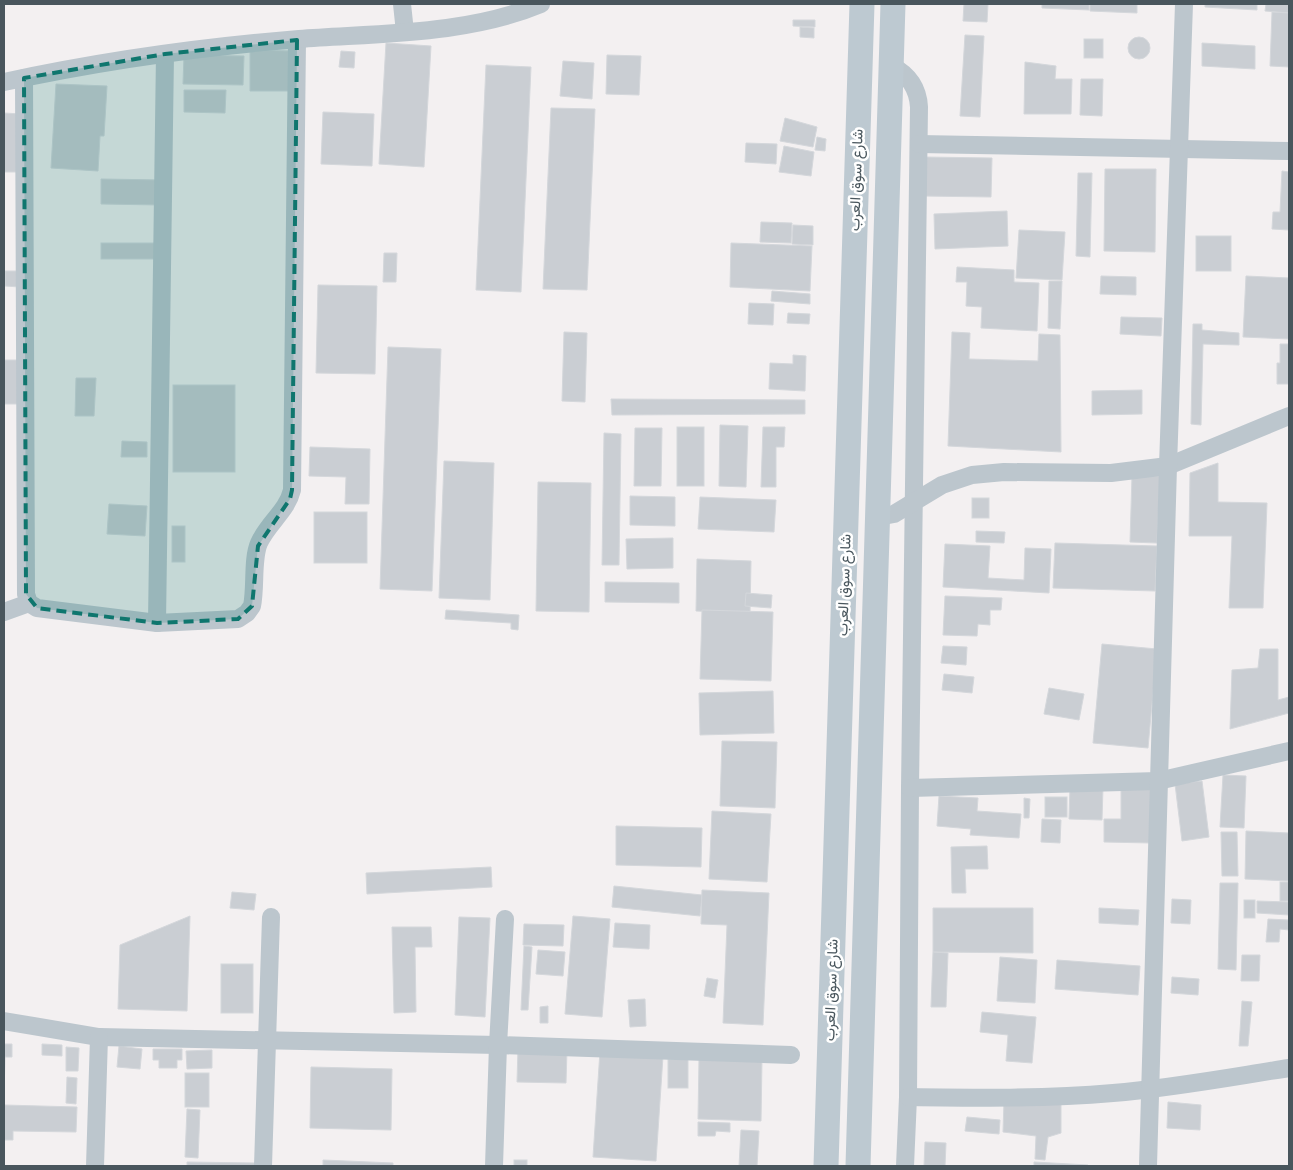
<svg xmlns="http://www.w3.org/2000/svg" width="1293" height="1170" viewBox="0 0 1293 1170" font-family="Jost,Vazirmatn,sans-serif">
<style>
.building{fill:#caced3;stroke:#d4d7db}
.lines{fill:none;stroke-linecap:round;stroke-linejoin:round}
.minor{stroke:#bcc6cd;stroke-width:18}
.secondary{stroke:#bdc9d1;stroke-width:25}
.marked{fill:#0f766e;fill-opacity:0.2;stroke:#0f766e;stroke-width:4;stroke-dasharray:10 6;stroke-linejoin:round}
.labels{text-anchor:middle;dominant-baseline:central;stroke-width:5;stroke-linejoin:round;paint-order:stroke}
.street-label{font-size:15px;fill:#49565d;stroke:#fff}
</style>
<rect width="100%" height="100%" fill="#f3f0f1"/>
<g class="building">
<path d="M964,4H988L987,22L963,21Z"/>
<path d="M1042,4H1089V10L1042,8Z"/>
<path d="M1090,4H1137V13L1090,11Z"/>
<path d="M1205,4H1257V10L1205,7Z"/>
<path d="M1266,4H1289V13L1265,11Z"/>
<path d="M1272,12L1289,13V67L1270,66Z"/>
<path d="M793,20H815V27L793,26Z"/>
<path d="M800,27L814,28V38L800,37Z"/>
<path d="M965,35L984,36L980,117L960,116Z"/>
<circle cx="1139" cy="48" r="11"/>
<rect x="1084" y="39" width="19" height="19"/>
<path d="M386,43L431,46L424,167L379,164Z"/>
<path d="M1202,43L1255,46V69L1202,66Z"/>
<path d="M250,50L295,51V91H250Z"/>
<path d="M341,51L355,52L354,68L339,67Z"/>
<path d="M184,55L244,56L243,85L183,84Z"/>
<path d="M607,55L641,56L639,95L606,94Z"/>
<path d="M563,61L594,63L592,99L560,96Z"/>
<path d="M1025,62L1056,66L1055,79H1072L1071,114H1024Z"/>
<path d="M486,65L531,67L521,292L476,290Z"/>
<path d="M1081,79H1103L1102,116L1080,115Z"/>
<path d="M56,84L107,86L104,136H100L98,171L51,168Z"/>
<path d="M184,90H226L225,113L184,112Z"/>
<path d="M551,108L595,109L587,290L543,289Z"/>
<path d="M323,112L374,114L372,166L321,164Z"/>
<path d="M4,113L21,114L18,172H4Z"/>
<path d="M785,118L817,127L813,147L780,141Z"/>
<path d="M817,137L826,139L825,151L815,150Z"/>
<path d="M746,143L777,144L776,164L745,162Z"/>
<path d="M784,146L814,152L811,176L779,172Z"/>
<path d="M924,157L992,158L991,197L923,196Z"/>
<path d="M1105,169H1156L1155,252L1104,251Z"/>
<path d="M1282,171L1289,172V230L1272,229L1273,212H1280Z"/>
<path d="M1078,173H1092L1090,257L1076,256Z"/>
<path d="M101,179L162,180L161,205L101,204Z"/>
<path d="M1007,211L1008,246L935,249L934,214Z"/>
<path d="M761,222L792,223L791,243L760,242Z"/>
<path d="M793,225L813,226V245L792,244Z"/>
<path d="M1019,230L1065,232L1062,280L1016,278Z"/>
<rect x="1196" y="236" width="35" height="35"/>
<rect x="101" y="243" width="56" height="16"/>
<path d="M731,243L812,246L810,291L730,287Z"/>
<path d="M384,253H397L396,282H383Z"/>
<path d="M957,267L1014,270V282L1039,283L1037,331L981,328L982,307L966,306L967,282H956Z"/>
<path d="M5,271H20V287L5,286Z"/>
<path d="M1101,276L1136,277V295L1100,294Z"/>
<path d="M1246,276L1289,278V339L1243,337Z"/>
<path d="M1049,281H1062L1060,329L1048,328Z"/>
<path d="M318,285L377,286L375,374L316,373Z"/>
<path d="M772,291L810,294V304L771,301Z"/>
<path d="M749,303L774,304L773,325L748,324Z"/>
<path d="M788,313L810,314L809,324L787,323Z"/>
<path d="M1121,317L1162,318L1161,336L1120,334Z"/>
<path d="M1193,324H1202V330L1239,333V345L1203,344L1201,425L1191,424Z"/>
<path d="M564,332L587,333L585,402L562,401Z"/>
<path d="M952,332L970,333L969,359L1038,361L1039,334L1060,335L1061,452L948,446Z"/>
<path d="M1280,344H1289V384H1277V363H1280Z"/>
<path d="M388,347L441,349L432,591L380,589Z"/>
<path d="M793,355L806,356L805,391L769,389L770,363L793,364Z"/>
<path d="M4,360H20L19,404H4Z"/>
<path d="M76,378H96L94,416H75Z"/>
<rect x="173" y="385" width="62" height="87"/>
<path d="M1142,390V414L1092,415V391Z"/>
<path d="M611,399L805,400V414L612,415Z"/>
<path d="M720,425L748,426L746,487L719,486Z"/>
<rect x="677" y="427" width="27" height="59"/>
<path d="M763,427H785L784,447H776V487H761Z"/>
<path d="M635,428H662L661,486H634Z"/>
<path d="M604,433L621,434L619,565H602Z"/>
<path d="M122,441L147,442V457H121Z"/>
<path d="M310,447L370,449L369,504H345L346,477L309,476Z"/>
<path d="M444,461L494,463L490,600L439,598Z"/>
<path d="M1218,463V502L1267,503L1263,608H1229L1232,536H1189L1190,473Z"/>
<path d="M1132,475L1160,476L1157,543L1130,542Z"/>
<path d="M538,482L591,483L589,612L536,611Z"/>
<path d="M630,496L675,497V526L630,525Z"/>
<path d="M700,497L776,500L774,532L698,529Z"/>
<rect x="972" y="498" width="17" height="20"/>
<path d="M109,504L147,506L145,536L107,534Z"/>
<rect x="314" y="512" width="53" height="51"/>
<rect x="172" y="526" width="13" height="36"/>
<path d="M976,531L1005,532L1004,543L976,542Z"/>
<path d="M673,538V568L627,569L626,539Z"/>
<path d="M1055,543L1157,546L1155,591L1053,588Z"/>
<path d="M945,544L990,546L988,578L1024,580L1025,548L1051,549L1049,593L943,587Z"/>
<path d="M697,559L751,561L750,613L696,611Z"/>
<path d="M605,582L679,583V603L605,602Z"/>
<path d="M746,593L772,595L771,608L745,606Z"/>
<path d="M945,596L1002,598L1001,610H990V625L978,624L977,636L943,635Z"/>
<path d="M446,610L519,615L518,630L511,629V623L445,619Z"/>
<path d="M702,610L773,612L771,681L700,679Z"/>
<path d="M1102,644L1157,649L1148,748L1093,743Z"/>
<path d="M943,646L967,647L966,665L941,663Z"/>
<path d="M1260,649H1278V700L1289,697V713L1230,729L1232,670L1258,668Z"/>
<path d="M944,674L974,677L972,693L942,690Z"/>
<path d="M1049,688L1084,694L1079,720L1044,714Z"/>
<path d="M773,691L774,733L700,735L699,693Z"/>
<path d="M722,741L777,742L775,808L720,806Z"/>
<path d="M1223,775L1246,776L1244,828L1220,827Z"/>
<path d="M1202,781L1209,837L1182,841L1175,784Z"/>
<path d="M1121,785L1152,786L1151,843L1104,842V819H1121Z"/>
<path d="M1070,786L1103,787L1102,820L1069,819Z"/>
<path d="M939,796L978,798L977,811L1021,814L1019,838L970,835L971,829L937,826Z"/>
<rect x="1045" y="797" width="22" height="20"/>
<path d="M1024,798L1030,799L1029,818H1024Z"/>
<path d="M712,811L771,814L767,882L709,879Z"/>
<path d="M1042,819L1061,820L1060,843L1041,842Z"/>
<path d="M616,826L702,828L701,867L616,865Z"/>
<path d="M1246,831L1289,833V881L1245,879Z"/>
<path d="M1221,832H1237L1238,876H1222Z"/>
<path d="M987,846L988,869H965L966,893H952L951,847Z"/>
<path d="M491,867L492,887L367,894L366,873Z"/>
<rect x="1280" y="882" width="9" height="19"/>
<path d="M1220,883H1238L1236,970L1218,969Z"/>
<path d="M614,886L702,895L700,916L612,907Z"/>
<path d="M702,890L769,893L763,1025L723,1023L727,925L701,924Z"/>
<path d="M232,892L256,894L254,910L230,908Z"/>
<path d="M1172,899L1191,900L1190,924L1171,923Z"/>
<rect x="1244" y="900" width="11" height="18"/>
<path d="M1257,901L1289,902V915L1257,913Z"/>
<path d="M933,908H1033V953L933,952Z"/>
<path d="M1099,908L1139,910L1138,925L1099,923Z"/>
<path d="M190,916L187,1011L118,1009L120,945Z"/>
<path d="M573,916L610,919L602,1017L565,1014Z"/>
<path d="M459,917L490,918L485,1017L455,1015Z"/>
<path d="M1268,919L1289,920V930L1280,929L1279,942H1266Z"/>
<path d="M615,923L650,925L649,949L613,947Z"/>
<path d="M524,924L564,925L563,946L523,945Z"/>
<path d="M392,927H431L432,947H415L416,1012L394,1013Z"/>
<path d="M524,946L532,947L528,1010H521Z"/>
<path d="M538,950L565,952L563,976L536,974Z"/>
<path d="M933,952L948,953L946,1007H931Z"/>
<path d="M1242,955H1260L1259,981H1241Z"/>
<path d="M1000,957L1037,960L1035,1003L997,1001Z"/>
<path d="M1057,960L1140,966L1138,995L1055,989Z"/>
<rect x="221" y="964" width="32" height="49"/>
<path d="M1172,977L1199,979L1198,995L1171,993Z"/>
<path d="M707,978L718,980L715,998L704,996Z"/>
<path d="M645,999L646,1026L630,1027L628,1000Z"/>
<path d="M1242,1001L1252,1002L1248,1046H1239Z"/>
<path d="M548,1006V1023H540V1007Z"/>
<path d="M982,1012L1036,1017L1032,1063L1006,1061L1008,1035L980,1032Z"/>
<path d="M4,1044H12V1057H5L4,1094Z"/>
<path d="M42,1044L62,1045V1056L42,1055Z"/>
<path d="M119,1046L142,1049L140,1069L117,1067Z"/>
<path d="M66,1047L79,1048L78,1071H66Z"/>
<path d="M518,1048L567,1049L566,1083L517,1082Z"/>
<path d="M153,1049H182V1060H177V1068H159V1060H153Z"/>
<path d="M212,1050V1068L187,1069L186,1051Z"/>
<path d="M600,1051L663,1056L656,1161L593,1157Z"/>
<rect x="668" y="1059" width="20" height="29"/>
<path d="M699,1059H762L761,1121L698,1119Z"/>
<path d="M311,1067L392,1069L391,1130L310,1128Z"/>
<rect x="185" y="1073" width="24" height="34"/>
<path d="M67,1077L77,1078L76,1104L66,1103Z"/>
<path d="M1004,1101L1061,1102V1133L1048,1137L1045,1160L1035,1159L1036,1136L1003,1132Z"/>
<path d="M1168,1102L1201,1105L1200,1130L1167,1128Z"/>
<path d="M4,1105L77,1107L76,1132L13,1131V1140H4Z"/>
<path d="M187,1109L200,1110L198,1158L185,1157Z"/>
<path d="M967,1117L1000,1120L999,1134L965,1131Z"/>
<path d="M698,1122L730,1123V1132L716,1131L715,1136H698Z"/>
<path d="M741,1130L759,1131L757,1166H739Z"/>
<path d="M925,1142L946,1143L945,1166H924Z"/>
<path d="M323,1160L393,1163V1166H323Z"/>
<rect x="514" y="1160" width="13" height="6"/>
<path d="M187,1162L256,1163V1166H187Z"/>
<path d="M1034,1162L1088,1165V1166H1034Z"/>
</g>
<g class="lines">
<g class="minor">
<path d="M402,4L405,32"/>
<path d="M892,66C909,75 918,88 919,107L910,788L908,1097L905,1166"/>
<path d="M24,78L26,594L29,603L37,608L157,623L238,619L247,613L252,606C256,587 252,559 259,543C268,523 287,511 292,490L297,40"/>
<path d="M4,82C101,61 200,47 299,39C379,33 467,35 541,4"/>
<path d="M919,144L1289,151"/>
<path d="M878,517L894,514L942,485L972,475L1004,472L1111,473L1168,466L1289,416"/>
<path d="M4,612L29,603"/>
<path d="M157,623L165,54"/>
<path d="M910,788L1158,781L1289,751"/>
<path d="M4,1021L99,1037L498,1045L791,1055"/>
<path d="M908,1097C976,1098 1045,1099 1113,1093C1172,1088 1231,1077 1289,1068"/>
<path d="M95,1166L99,1037"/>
<path d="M263,1166L271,917"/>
<path d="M494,1166L498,1045L505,919"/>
<path d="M1148,1166L1168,466L1184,4"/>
</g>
<g class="secondary">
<path d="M826,1166L862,4"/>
<path d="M858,1166L893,4"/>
</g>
</g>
<path class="marked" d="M297,40L292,490L290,499L258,546L252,606L238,619L157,623L37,608L26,594L24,78L165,54Z"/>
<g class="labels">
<g class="street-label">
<text transform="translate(856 180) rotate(-88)">شارع سوق العرب</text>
<text transform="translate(844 585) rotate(-88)">شارع سوق العرب</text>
<text transform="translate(831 990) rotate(-88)">شارع سوق العرب</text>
</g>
</g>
<rect width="1293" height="1170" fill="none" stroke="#49565d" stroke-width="10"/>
</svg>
